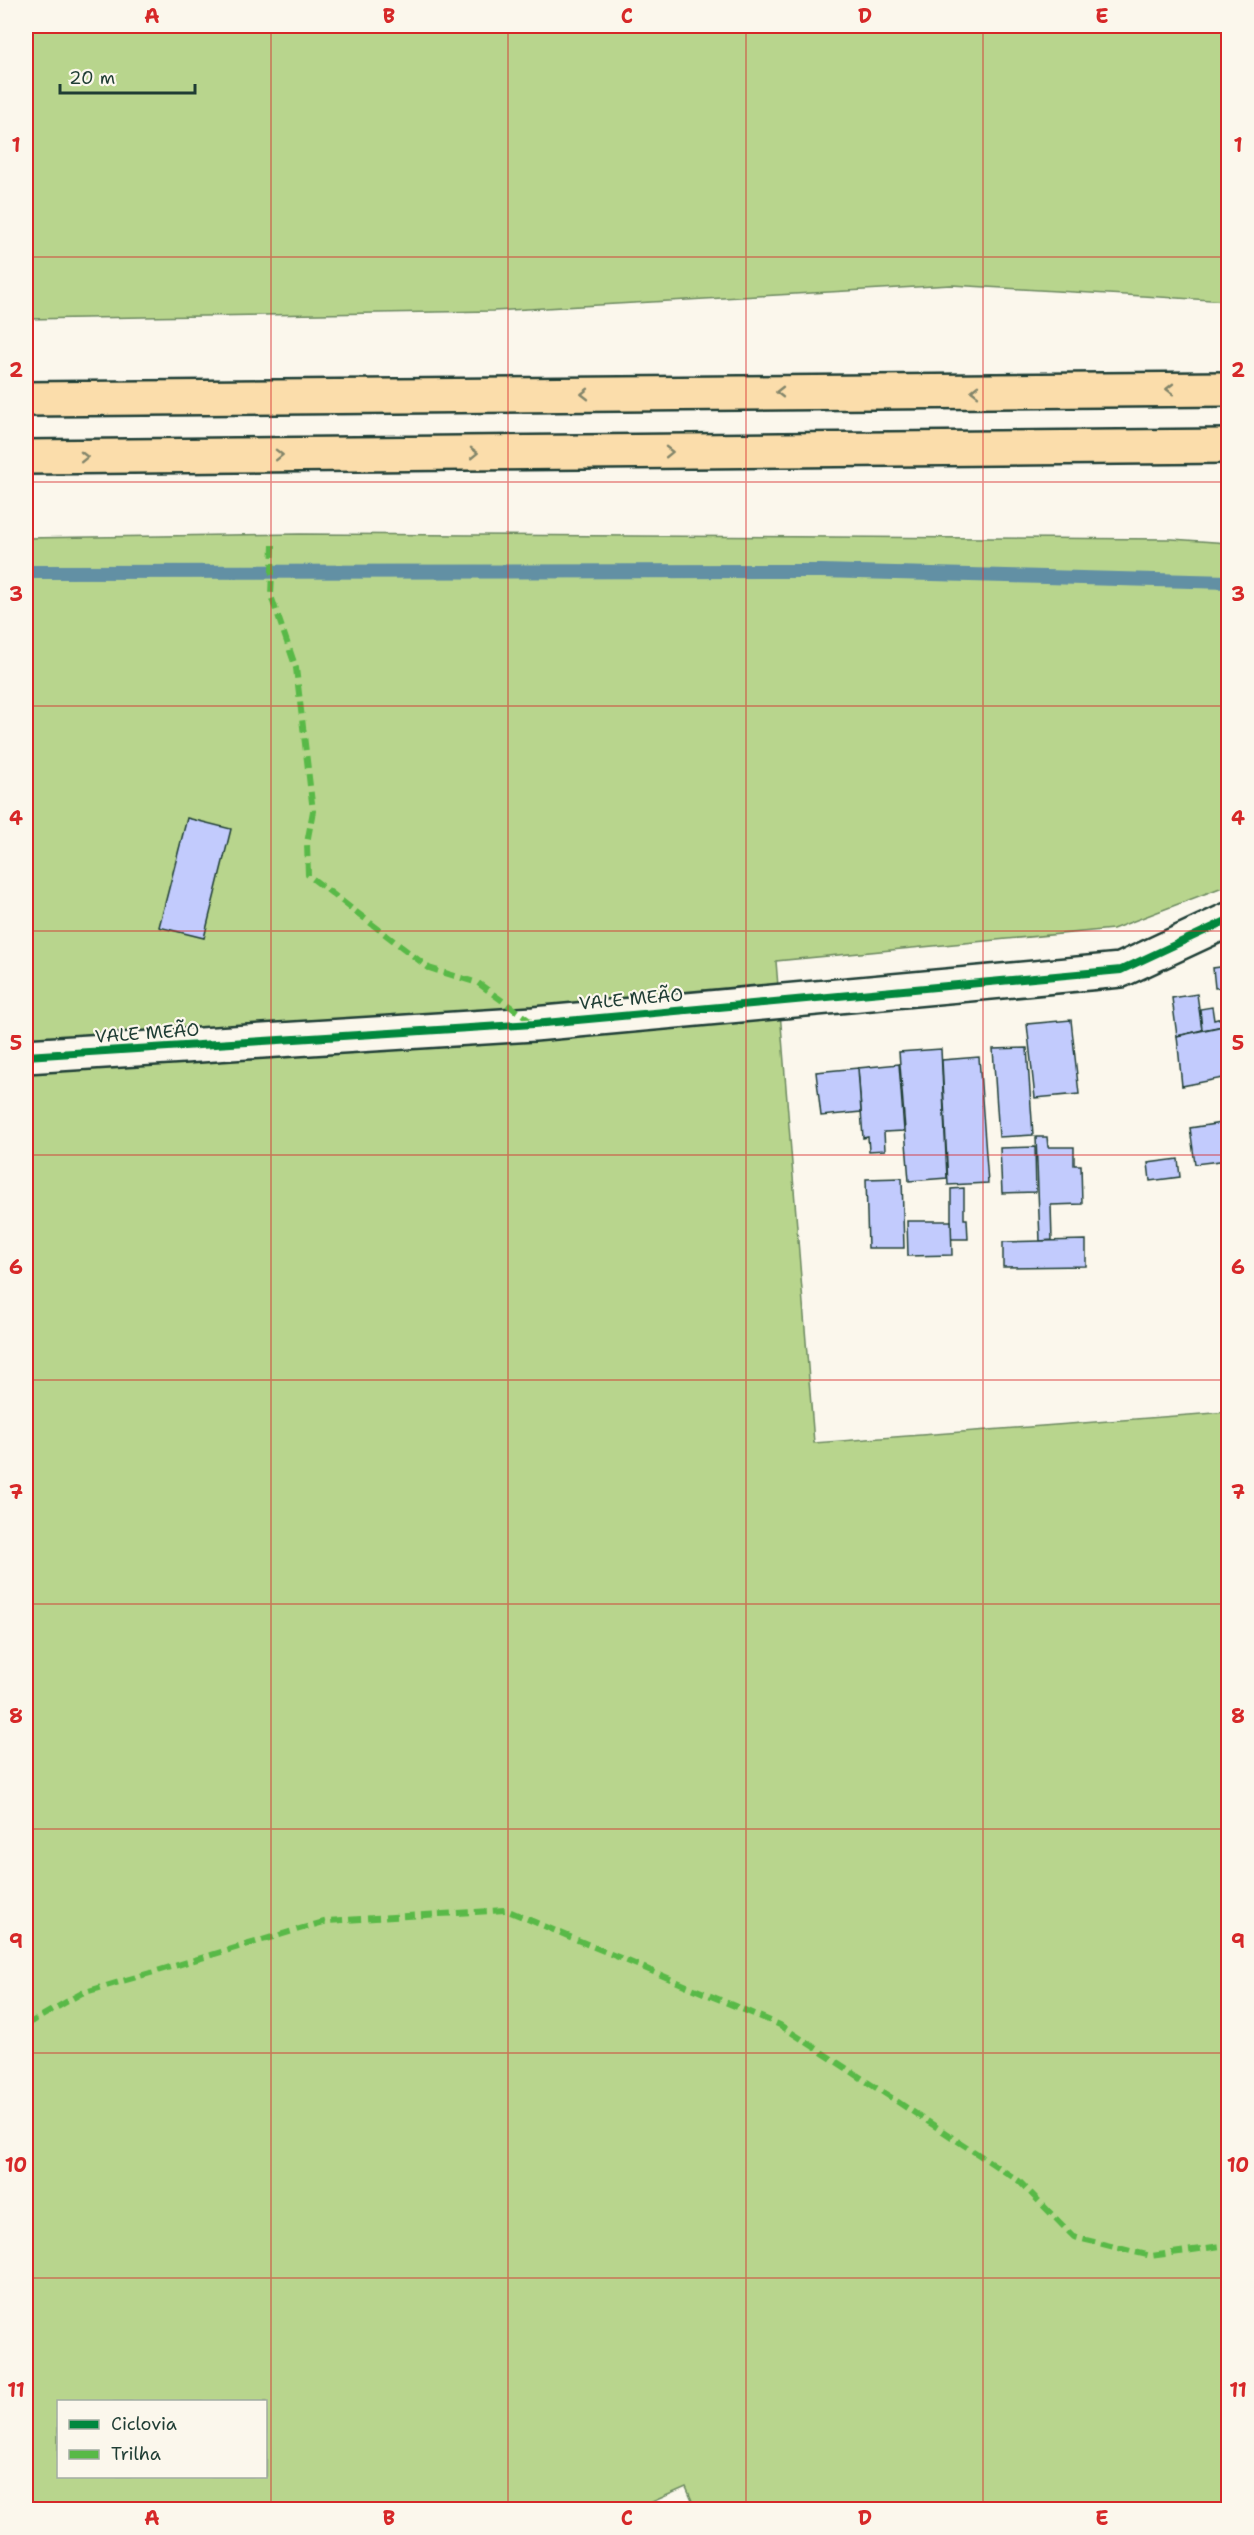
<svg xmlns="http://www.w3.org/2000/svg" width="1254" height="2535" viewBox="0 0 1254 2535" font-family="'Shantell Sans',sans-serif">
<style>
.green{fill:#b8d58d;stroke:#6c8960;stroke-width:1.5;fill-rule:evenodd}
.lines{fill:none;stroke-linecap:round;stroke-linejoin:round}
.stream{stroke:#6290a4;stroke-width:14}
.building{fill:#c2cbfd;stroke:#1f3d34;stroke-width:1.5}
.street-casing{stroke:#1f3d34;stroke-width:38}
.primary-casing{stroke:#1f3d34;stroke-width:38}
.street{stroke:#fbf7ec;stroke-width:33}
.primary{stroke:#fbddab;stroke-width:33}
.quiet{stroke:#58b947;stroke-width:6;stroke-dasharray:12 6;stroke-linecap:butt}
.cycleway-casing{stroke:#fbf7ec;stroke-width:11}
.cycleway{stroke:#00873e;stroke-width:8}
.oneway{stroke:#82856a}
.grid{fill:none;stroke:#d62828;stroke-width:1.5;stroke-opacity:0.55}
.labels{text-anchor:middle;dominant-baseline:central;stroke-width:4.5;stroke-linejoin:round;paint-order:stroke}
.street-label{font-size:18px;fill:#1f3d34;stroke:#fbf7ec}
.neatline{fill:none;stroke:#d62828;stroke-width:2}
.grid-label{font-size:20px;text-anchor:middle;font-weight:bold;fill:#d62828}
</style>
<rect width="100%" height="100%" fill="#fbf7ec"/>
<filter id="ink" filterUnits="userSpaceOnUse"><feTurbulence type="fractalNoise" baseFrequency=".0167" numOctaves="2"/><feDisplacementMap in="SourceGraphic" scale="12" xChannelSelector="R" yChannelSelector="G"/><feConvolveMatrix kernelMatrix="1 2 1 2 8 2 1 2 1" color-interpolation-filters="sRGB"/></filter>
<g filter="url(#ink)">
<g class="green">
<path d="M26,26H1228V301L951,285L493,311L26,319Z"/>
<path d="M300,534L1172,539L1228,543V885L1113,929L776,961L814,1443L1228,1412V2509L696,2510L686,2487L634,2510L26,2509V538ZM58,2402H266V2476H58Z"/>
</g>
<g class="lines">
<path class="stream" d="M26,572L821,571L1228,582"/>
</g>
<g class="building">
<path d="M187,818L231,829L204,938L159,927Z"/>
<path d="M1227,966L1228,987L1215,988L1213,968Z"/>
<path d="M1197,994L1202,1030L1177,1036L1172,998Z"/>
<path d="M1212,1007L1214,1020L1228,1016V1025L1202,1030L1200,1009Z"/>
<path d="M1071,1020L1079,1094L1035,1098L1027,1024Z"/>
<path d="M1228,1025V1077L1182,1086L1177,1036Z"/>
<path d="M1027,1048L1033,1135L999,1137L993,1049Z"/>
<path d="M941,1049L947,1178L909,1181L899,1052Z"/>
<path d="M979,1057L988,1183L948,1185L942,1060Z"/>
<path d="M899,1064L904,1131L884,1132L885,1150L869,1151L868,1137L863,1138L858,1068Z"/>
<path d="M858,1068L861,1112L821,1116L816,1072Z"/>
<path d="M1228,1122V1160L1195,1164L1190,1128Z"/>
<path d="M1036,1137H1047L1048,1147H1074V1165H1081L1082,1204L1051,1205L1052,1240L1040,1241Z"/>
<path d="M1035,1147L1036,1192L1002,1193L1000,1148Z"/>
<path d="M1178,1159L1180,1177L1150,1181L1148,1163Z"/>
<path d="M902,1178L904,1248H868L866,1179Z"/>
<path d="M964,1188V1219H967L968,1239H951V1189Z"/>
<path d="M907,1221H951L952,1255L908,1256Z"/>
<path d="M1086,1240V1266L1003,1267V1242Z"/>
</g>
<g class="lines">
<g class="street-casing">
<path id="street" d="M26,1056L534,1024L1121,970L1228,920"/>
</g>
<g class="primary-casing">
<g id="primary">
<path d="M26,399L1228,389"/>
<path d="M26,457L1228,446"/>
</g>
</g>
<use href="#street" class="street"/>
<use href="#primary" class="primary"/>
<g class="quiet">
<path d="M273,545L271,596L296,668L313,811L307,843L308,875L429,968L478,983L534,1024"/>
<path d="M26,2025L82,1993L327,1921L506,1910L780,2025L1019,2181L1074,2237L1151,2256L1228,2245"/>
</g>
<g class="cycleway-casing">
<path id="cycleway" d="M26,1056L534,1024L1121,970L1228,920"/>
</g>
<use href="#cycleway" class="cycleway"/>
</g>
<defs><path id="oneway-chevron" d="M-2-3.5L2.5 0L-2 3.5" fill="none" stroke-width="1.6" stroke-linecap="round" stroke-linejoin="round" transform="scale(1.5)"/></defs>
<g class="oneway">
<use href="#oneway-chevron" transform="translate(1170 389) rotate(180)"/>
<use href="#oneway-chevron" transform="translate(975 391) rotate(180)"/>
<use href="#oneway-chevron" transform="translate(780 392) rotate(180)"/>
<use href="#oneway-chevron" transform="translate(585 394) rotate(180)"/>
<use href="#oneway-chevron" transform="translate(669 452) rotate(-1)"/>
<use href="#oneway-chevron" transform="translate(474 453) rotate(-1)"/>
<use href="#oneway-chevron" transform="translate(279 455) rotate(-1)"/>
<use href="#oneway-chevron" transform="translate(84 457) rotate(-1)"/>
</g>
</g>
<path class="grid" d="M271,26V2510M508,26V2510M746,26V2510M983,26V2510M26,257H1228M26,482H1228M26,706H1228M26,931H1228M26,1155H1228M26,1380H1228M26,1604H1228M26,1829H1228M26,2053H1228M26,2278H1228"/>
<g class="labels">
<g class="street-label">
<text transform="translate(631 999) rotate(-5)">VALE MEÃO</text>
<text transform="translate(147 1033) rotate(-4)">VALE MEÃO</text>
</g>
</g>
<rect width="1254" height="2535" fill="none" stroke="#fbf7ec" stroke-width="66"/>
<rect x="57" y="2400" width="210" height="78" fill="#fbf7ec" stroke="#a3ada2" stroke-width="1.5"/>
<rect x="69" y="2420" width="30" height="9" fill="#00873e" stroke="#a3ada2" stroke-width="1.5"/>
<text x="111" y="2430" font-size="18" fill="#1f3d34">Ciclovia</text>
<rect x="69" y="2450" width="30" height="9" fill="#58b947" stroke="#a3ada2" stroke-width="1.5"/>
<text x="111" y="2460" font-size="18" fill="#1f3d34">Trilha</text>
<path d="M60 84v9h135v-9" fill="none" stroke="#1f3d34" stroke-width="3"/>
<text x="69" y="84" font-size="18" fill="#1f3d34" stroke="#fbf7ec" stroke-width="4.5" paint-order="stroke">20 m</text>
<rect x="33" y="33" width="1188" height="2469" class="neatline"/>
<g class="grid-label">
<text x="152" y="23">A</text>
<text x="389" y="23">B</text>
<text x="627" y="23">C</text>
<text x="865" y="23">D</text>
<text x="1102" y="23">E</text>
<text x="16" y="152">1</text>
<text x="1238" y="152">1</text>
<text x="16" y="377">2</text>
<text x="1238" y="377">2</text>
<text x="16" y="601">3</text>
<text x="1238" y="601">3</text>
<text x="16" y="825">4</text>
<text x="1238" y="825">4</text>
<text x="16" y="1050">5</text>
<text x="1238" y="1050">5</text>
<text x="16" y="1274">6</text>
<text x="1238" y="1274">6</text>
<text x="16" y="1499">7</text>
<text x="1238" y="1499">7</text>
<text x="16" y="1723">8</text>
<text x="1238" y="1723">8</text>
<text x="16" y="1948">9</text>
<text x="1238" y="1948">9</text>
<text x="16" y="2172">10</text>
<text x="1238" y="2172">10</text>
<text x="16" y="2397">11</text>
<text x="1238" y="2397">11</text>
<text x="152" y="2525">A</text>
<text x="389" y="2525">B</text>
<text x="627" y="2525">C</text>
<text x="865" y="2525">D</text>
<text x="1102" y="2525">E</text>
</g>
</svg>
